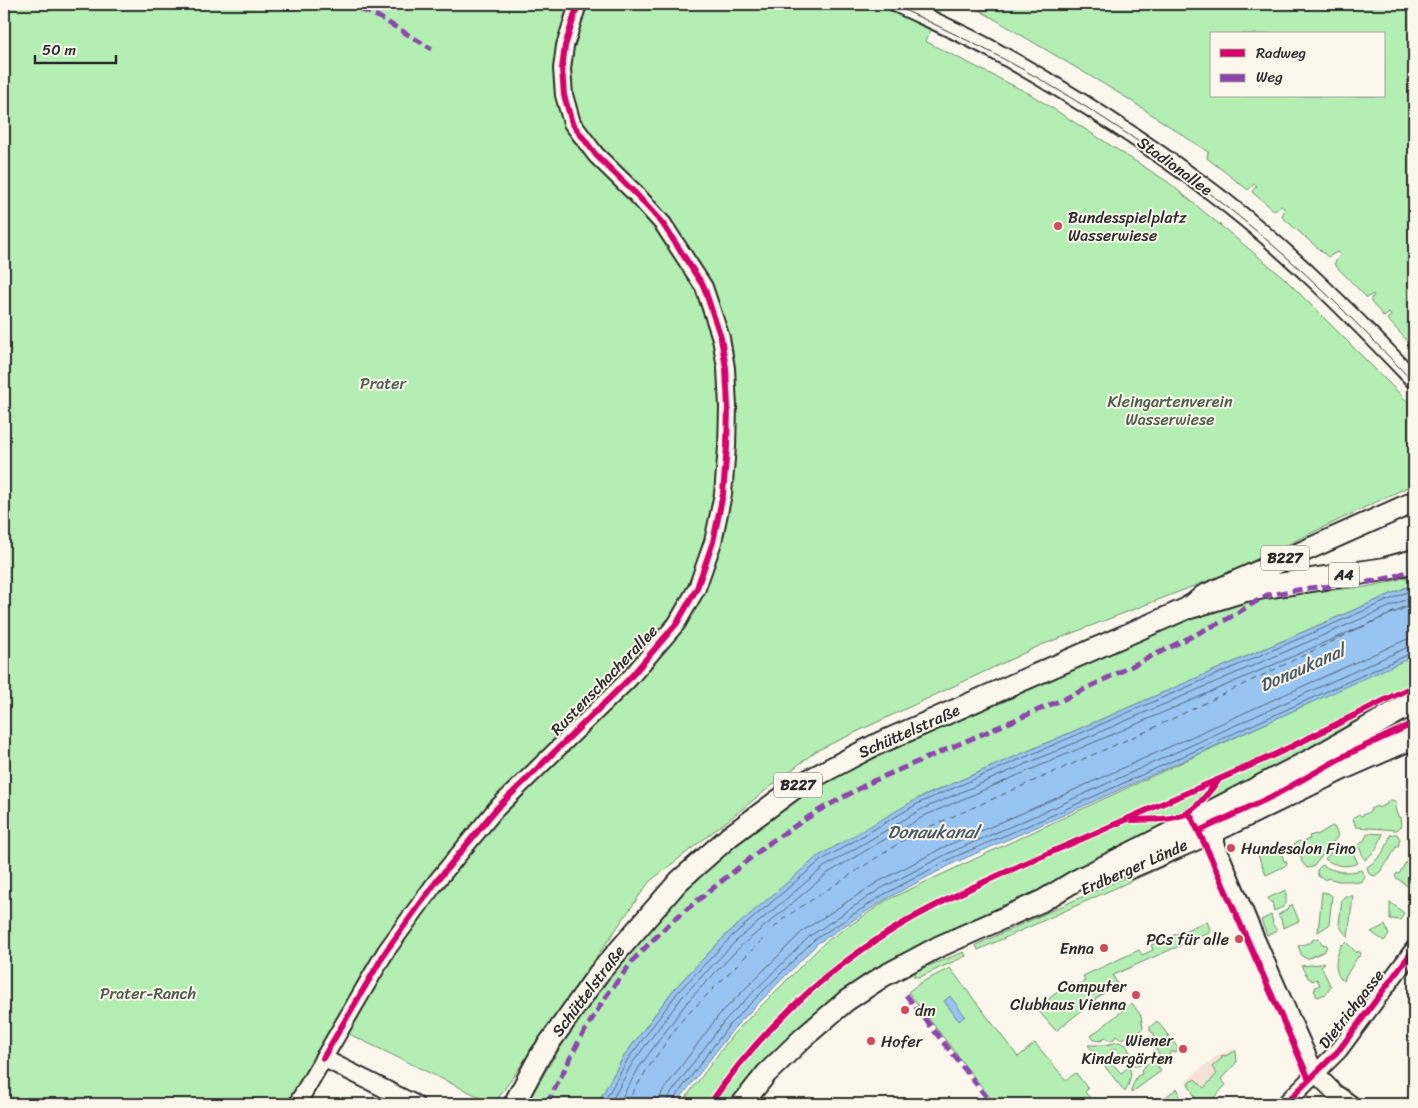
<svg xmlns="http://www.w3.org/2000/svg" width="1418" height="1108" viewBox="0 0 1418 1108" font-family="Sriracha,sans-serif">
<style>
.built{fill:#f5e2d4}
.green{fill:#b3eeb3;stroke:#6f8c6f;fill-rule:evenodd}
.water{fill:#97c4f1;stroke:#6c87a2}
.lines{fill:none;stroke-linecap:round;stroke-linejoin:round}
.shore{stroke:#56687a;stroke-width:1}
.ferry{stroke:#4b5966;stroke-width:1;stroke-dasharray:6 5;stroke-linecap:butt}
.minor-casing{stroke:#2b2b2b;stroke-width:20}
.major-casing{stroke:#2b2b2b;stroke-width:24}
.highway-casing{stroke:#2b2b2b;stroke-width:26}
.minor{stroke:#fbf7ec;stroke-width:16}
.major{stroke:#fbf7ec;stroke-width:20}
.highway{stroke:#fbf7ec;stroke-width:22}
.tram{stroke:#2b2b2b;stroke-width:1}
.quiet{stroke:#8e44ad;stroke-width:5;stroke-dasharray:10 5;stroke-linecap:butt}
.cycleway-casing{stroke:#fbf7ec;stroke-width:9}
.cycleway{stroke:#d6006c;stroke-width:6}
.poi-dot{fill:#d1495b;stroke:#fbf7ec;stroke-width:2}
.labels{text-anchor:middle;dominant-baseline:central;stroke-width:4;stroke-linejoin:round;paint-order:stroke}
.shield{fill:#fbf7ec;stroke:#696865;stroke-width:1}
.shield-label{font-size:15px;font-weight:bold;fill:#2b2b2b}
.street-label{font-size:16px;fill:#2b2b2b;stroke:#fbf7ec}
.poi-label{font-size:16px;fill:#2b2b2b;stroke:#fbf7ec;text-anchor:start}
.park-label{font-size:16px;fill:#4d5c4d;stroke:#fbf7ec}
.water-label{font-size:18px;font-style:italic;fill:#4b5966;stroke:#fbf7ec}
</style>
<rect width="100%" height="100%" fill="#fbf7ec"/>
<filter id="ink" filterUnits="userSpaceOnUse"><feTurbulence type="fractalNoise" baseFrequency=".02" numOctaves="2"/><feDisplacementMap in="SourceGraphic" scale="10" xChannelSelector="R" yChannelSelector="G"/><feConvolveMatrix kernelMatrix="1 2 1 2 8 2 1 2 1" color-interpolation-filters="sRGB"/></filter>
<g filter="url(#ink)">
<path class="built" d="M1236,1048L1237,1062L1196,1102L1193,1092L1186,1081L1217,1056Z"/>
<g class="green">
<path d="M4,4H945L925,41L1030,94L1168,182L1283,277L1414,408V484L1230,572L1039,646L816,751L649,882L494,1104L347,1033L324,1040L288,1104H4Z"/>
<path d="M969,4H1414V348L1387,319L1391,316L1389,313L1384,317L1371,302V298L1374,296L1373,294L1368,297H1366L1334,264L1340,255L1337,252L1328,257L1282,217L1285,209L1281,206L1275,211L1253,193L1252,191L1257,186L1254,184L1248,190L1207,158L1208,152L1127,98ZM1212,34H1384V96H1212Z"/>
<path d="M1414,575V584L917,799L728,933L674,989L624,1056L597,1104H527C588,993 664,899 766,821C793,801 823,784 853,768L1206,610L1239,599L1365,587L1390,582Z"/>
<path d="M1414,654V694L1208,808L883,966L779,1046L733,1104H681L734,1033L824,943L887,900Z"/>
<path d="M1414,709V721L1345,753Z"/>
<path d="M1391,800L1395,801L1397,805L1395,808L1398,817H1400L1401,826L1397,830L1356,827L1353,819L1354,817L1359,814L1361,816L1371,811L1370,809L1377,806L1378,808L1387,804V802Z"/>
<path d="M1332,826L1335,828L1338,836L1313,867L1307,868L1301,861L1302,859L1297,850L1296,851L1294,846L1295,843L1300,841L1301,842L1310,839L1309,836L1316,834L1317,835Z"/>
<path d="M1367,833L1383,834L1376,850L1365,860L1358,846L1365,839Z"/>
<path d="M1393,834H1397L1400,839L1398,847H1396L1389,860L1381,869L1382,870L1375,876L1369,874L1367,867C1379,859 1387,850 1390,835H1392Z"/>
<path d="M1278,844L1284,861H1286L1287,865L1266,875L1257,853L1264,850L1268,851L1275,848Z"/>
<path d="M1194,846V852L1191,854L978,950L976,945Z"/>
<path d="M1335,847L1343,849H1351L1358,863C1346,868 1335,866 1325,859Z"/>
<path d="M1408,859L1414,864V891L1395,877L1397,873L1399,874Z"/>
<path d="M1322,865C1334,872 1347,874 1361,870L1365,876L1363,881L1354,883L1353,881H1339L1327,878L1326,880L1318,876L1317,870Z"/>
<path d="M1286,890V904L1283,907L1274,911L1272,902H1270L1268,898Z"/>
<path d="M1322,892L1328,893L1332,896L1329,925L1318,932Z"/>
<path d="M1345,896H1353L1348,938L1339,925L1342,899Z"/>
<path d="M1390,902L1404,913L1400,920L1390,919Z"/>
<path d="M1292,904L1299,921L1283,928L1281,919L1278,915L1287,909Z"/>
<path d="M1271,915L1273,922L1272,923L1277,931L1267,935L1261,920Z"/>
<path d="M1207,921L1211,932L1113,975L1117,984L1111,987L1056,1031L1036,1008L1071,982L1074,986L1085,981L1083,976L1139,950L1142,955L1153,950L1151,945Z"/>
<path d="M1385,925L1389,935L1384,941L1371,932Z"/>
<path d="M1317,938H1319L1322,944L1327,945L1325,951L1307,959L1302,956L1298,946L1312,942V940Z"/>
<path d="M1346,942L1357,953L1358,951L1361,953L1359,957L1358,956L1343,981C1332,972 1336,955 1342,944L1343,945Z"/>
<path d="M964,952L966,956L922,976L917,977L913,976L919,968L926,964L928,966Z"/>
<path d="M1322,962L1325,963L1321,966L1331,987L1326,994L1317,997L1314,990L1316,989L1315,987L1320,985L1317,979L1312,981L1311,979H1309L1301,966L1320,964Z"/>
<path d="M950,968L1018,1057L1035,1043L1066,1080L1076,1073L1088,1089L1085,1092L1095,1104H995L908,992L920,983Z"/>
<path d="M1132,1003L1141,1016L1143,1028L1138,1034L1120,1039L1116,1036L1113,1040H1109L1105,1037L1101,1041L1094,1040L1091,1036Z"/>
<path d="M1157,1021L1179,1049L1176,1052H1170L1169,1057C1160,1062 1154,1046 1152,1039L1155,1034L1150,1031V1027Z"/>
<path d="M1119,1042L1126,1045L1133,1058L1142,1060L1143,1062L1139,1066H1135L1124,1054L1121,1056L1115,1048L1110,1051L1117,1059L1112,1063L1121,1073L1129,1067C1133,1075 1129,1084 1125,1092L1088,1045H1105Z"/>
<path d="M1236,1051L1237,1062L1221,1079L1226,1085L1208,1104H1198L1188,1083L1195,1079L1204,1088L1217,1074L1212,1067L1222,1058L1221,1056L1224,1055L1225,1056Z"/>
<path d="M1151,1060L1155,1062L1161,1071L1131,1093V1089L1137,1076L1142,1074L1141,1070Z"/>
<path d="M1177,1088L1179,1092L1178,1104H1157Z"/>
</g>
<g class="water">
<path d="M1414,584V656L1057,818L954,863L886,899L818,943L734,1028L676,1104H597L624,1056L674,989L728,933L817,857L917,799Z"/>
<path d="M950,996L965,1016L959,1021L944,1001Z"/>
</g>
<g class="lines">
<g class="shore">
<path d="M603,1104L628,1059L678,992L732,936L820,861L919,803L1414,589"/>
<path d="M610,1104L633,1062L683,996L736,941L824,867L922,809L1414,596"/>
<path d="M618,1104L640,1066L688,1001L741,946L828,873L926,815L1414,604"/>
<path d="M659,1104L662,1092L719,1015L804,930L876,883L946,846L1050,801L1405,640L1414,638"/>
<path d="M666,1104L669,1096L725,1020L810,936L880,889L949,853L1053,808L1408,647L1414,646"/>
<path d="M673,1104L674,1099L730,1024L814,940L883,895L952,858L1055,814L1414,652"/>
</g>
<path class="ferry" d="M626,1104L646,1071L681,1021L784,918L913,834L1147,731L1414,602"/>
<g class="minor-casing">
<g id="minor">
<path d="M897,4C929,19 962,33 993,50C1069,92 1142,140 1212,192C1285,247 1351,314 1414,380"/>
<path d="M1218,821L1216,831V844L1253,932L1315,1073L1335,1093L1351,1104"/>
<path d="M323,1058L415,1104"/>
<path d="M297,1104L386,951L436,882L496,809L629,679L677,623L697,588L713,542L723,494L727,447L728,407L726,368L721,338L704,287L663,224L636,194L596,155L572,123L564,95L562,69L565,46L578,4"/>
<path d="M1285,1104L1339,1050L1414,949"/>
</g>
</g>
<g class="major-casing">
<g id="major">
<path d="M1130,868L1216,831L1343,769L1414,738"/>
<path d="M514,1104L540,1056L599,973L679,881L730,836L799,785L873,746L1190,607L1203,596L1414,502"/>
<path d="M742,1104L766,1074L803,1038L846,1001L882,977L938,947L1042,901L1075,881L1194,821"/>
</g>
</g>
<g class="highway-casing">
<g id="highway">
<path d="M1190,607L1245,590L1385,569L1414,561"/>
<path d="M1194,821L1314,759L1414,702"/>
</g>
</g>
<use href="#minor" class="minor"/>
<use href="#major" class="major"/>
<use href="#highway" class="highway"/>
<path class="tram" d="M892,4C936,25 981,46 1024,70C1110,119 1193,176 1268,241C1320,285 1368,334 1414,383"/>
<g class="quiet">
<path d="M347,4L377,16L432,49"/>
<path d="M906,995L992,1104"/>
<path d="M547,1104L580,1039L606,996L636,957L671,922L723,880L772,841L818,811L873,781L1073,695L1227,619L1267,595L1309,588L1364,583L1393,577L1414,569"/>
</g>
<g class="cycleway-casing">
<g id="cycleway">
<path d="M1186,813L1191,816L1208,851L1309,1079"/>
<path d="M1132,820C1151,819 1179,822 1194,808C1203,801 1210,790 1218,781"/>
<path d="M1199,831L1275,795L1348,754L1414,723"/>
<path d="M323,1058L386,951L436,882L496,809L629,679L677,623L697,588L713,542L723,494L727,447L728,407L726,368L721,338L704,287L663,224L636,194L596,155L572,123L564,95L562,69L565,46L578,4"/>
<path d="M710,1104C765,1023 841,955 929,909C993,875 1061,849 1127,819C1176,797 1226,777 1276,754C1322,732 1368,708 1414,686"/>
<path d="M1285,1104L1339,1050L1414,949"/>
</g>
</g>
<use href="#cycleway" class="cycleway"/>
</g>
</g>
<g class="poi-dot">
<circle cx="1058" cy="226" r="5"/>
<circle cx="1231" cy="848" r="5"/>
<circle cx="1239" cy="939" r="5"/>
<circle cx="1104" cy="948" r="5"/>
<circle cx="1136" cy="995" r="5"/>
<circle cx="905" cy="1010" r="5"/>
<circle cx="871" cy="1041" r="5"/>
<circle cx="1183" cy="1049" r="5"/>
</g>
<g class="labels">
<g class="shield">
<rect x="1261" y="545.5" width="48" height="25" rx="4"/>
<rect x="1329" y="562.5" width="30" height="25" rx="4"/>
<rect x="774" y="772.5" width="48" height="25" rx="4"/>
</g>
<g class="shield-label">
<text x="1285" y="558">B227</text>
<text x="1344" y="575">A4</text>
<text x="798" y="785">B227</text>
</g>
<g class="street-label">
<text transform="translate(1175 166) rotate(36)">Stadionallee</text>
<text transform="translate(604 680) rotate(-46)">Rustenschacherallee</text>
<text transform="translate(909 731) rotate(-24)">Schüttelstraße</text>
<text transform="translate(1134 867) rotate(-24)">Erdberger Lände</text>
<text transform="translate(588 991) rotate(-53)">Schüttelstraße</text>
<text transform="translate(1351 1009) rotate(-52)">Dietrichgasse</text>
</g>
<g class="poi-label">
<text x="1068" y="217">Bundesspielplatz<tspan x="1068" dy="18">Wasserwiese</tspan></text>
<text x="1241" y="848">Hundesalon Fino</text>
<text x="1229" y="939" text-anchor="end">PCs für alle</text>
<text x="1094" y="948" text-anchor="end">Enna</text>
<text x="1126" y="986" text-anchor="end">Computer<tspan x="1126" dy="18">Clubhaus Vienna</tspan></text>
<text x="915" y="1010">dm</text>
<text x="1173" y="1040" text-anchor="end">Wiener<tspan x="1173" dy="18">Kindergärten</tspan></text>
<text x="881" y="1041">Hofer</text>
</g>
<g class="park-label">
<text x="383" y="383">Prater</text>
<text x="1170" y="401">Kleingartenverein<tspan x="1170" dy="18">Wasserwiese</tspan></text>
<text x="148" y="993">Prater-Ranch</text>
</g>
<g class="water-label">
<text transform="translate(1302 668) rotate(-24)">Donaukanal</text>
<text x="933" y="832">Donaukanal</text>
</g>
</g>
<rect width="1418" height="1108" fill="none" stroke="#fbf7ec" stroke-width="20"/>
<rect x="10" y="10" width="1398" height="1088" fill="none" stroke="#2b2b2b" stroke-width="2" filter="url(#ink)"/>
<rect x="1210" y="32" width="175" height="65" fill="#fbf7ec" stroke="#a8a59f"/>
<rect x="1220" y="49" width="25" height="8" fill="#d6006c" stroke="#a8a59f"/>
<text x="1256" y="58" font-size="15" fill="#2b2b2b">Radweg</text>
<rect x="1220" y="74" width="25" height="8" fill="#8e44ad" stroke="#a8a59f"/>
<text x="1256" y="82" font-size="15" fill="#2b2b2b">Weg</text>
<path d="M35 55v8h81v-8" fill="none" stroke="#2b2b2b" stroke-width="2.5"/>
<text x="42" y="55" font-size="15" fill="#2b2b2b" stroke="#fbf7ec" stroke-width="4" paint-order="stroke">50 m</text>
</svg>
